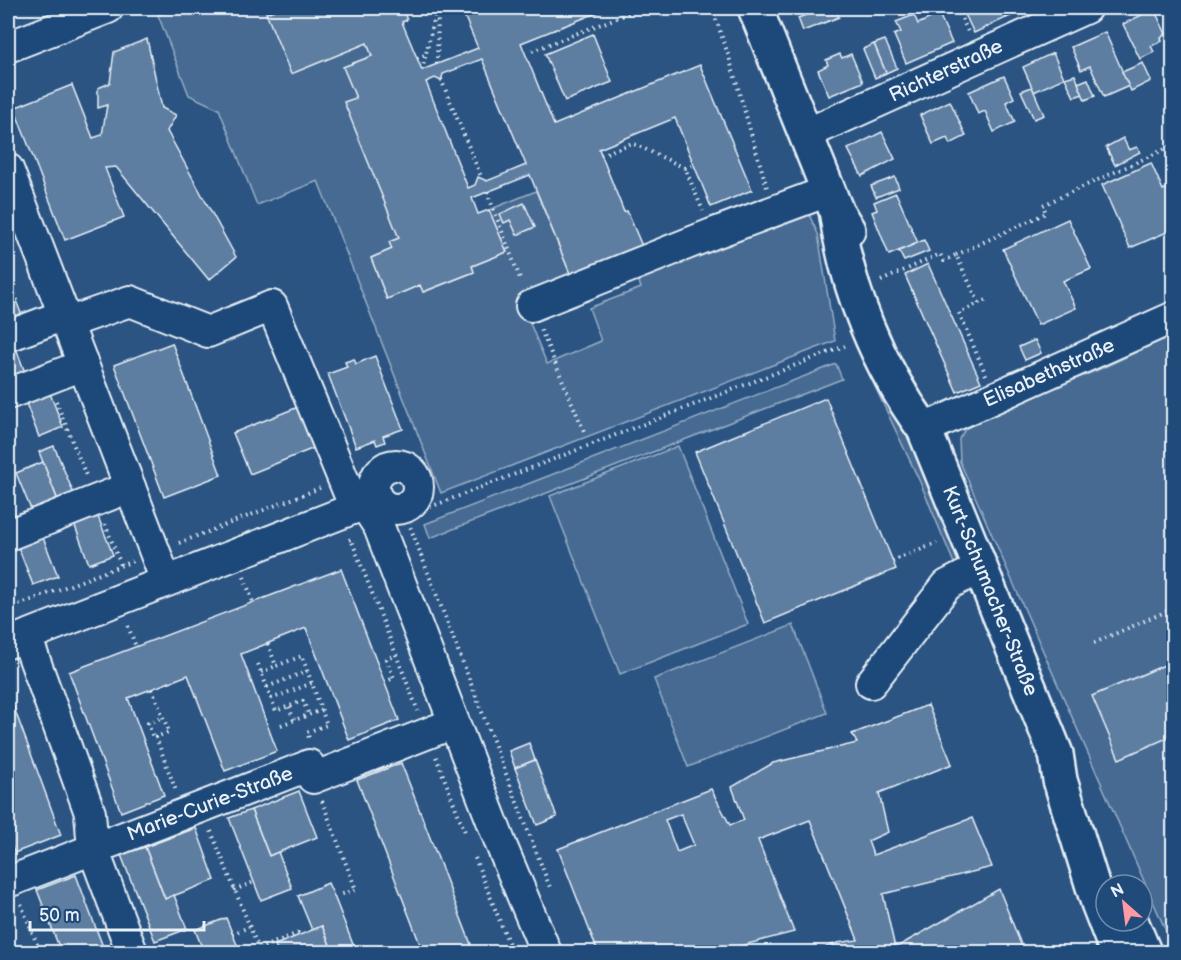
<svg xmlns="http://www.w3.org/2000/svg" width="1181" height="960" viewBox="0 0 1181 960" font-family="'Balsamiq Sans',sans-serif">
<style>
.green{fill:#476b93;stroke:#98aec6;stroke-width:1.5}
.building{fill:#5d7da1;stroke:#e8f1f8;stroke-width:1.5;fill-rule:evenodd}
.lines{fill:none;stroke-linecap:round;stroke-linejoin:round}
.minor-casing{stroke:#e8f1f8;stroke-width:34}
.major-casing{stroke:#e8f1f8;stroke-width:38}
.path{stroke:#e8f1f8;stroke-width:4;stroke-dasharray:1.5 4.5;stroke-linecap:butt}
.minor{stroke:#1f4a7a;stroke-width:30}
.major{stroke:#1f4a7a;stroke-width:33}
.labels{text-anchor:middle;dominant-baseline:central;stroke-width:4.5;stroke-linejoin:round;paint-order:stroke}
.street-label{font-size:20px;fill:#e8f1f8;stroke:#1f4a7a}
</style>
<rect width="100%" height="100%" fill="#2b5482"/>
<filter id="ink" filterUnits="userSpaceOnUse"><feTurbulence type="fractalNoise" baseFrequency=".0167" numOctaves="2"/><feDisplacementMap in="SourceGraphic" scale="12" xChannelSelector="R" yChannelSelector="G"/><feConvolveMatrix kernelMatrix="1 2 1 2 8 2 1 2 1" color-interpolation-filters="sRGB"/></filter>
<g filter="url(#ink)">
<g class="green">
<path d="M178,8H280L267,13L367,43L372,56L344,67L356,98L345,102L399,238L389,242L392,249L371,258L387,299L420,285L424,292L474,272L472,266L506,252L489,210L536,191L571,276L519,297L547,364L601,341L589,308L641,288L635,270L805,206L818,234L835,341L441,493L318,181L257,205L219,109L189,95L158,15Z"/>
<path d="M1173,335V947L960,462L959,439L969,423L1100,369Z"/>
<path d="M869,346L966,563L956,568L920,482L861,357V351Z"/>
<path d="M836,364L842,379L430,538L425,524Z"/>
<path d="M678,446L748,624L620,674L550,496Z"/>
<path d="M793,625L827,713L688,767L654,679Z"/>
</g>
<g class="building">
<path d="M280,8H402L407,20L402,22L422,70L478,48L461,8H609L521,43L554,125L700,65L752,190L711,207L675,118L599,149L624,212L627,211L642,246L571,276L530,175L472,198L478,214L489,210L507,252L472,266L474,272L423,292L420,285L387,299L371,258L392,249L389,242L399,238L344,102L356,98L343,67L372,56L367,43L291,74L266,13ZM482,59L526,165L487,181L478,177L475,185L468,188L426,82L435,78L441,81L443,74Z"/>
<path d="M824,8H835L839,17L803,31L798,18Z"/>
<path d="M962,8H1001L1006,18L974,33Z"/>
<path d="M1001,8H1030L1006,18Z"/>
<path d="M1154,9L1166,34L1161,37L1162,41L1151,46L1154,52L1140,59L1123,24Z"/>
<path d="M939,14L952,43L906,63L894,35L901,32L896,22L914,15L918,24Z"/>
<path d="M1105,32L1129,86L1104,97L1090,66L1081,70L1071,47Z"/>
<path d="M593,34L612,82L565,101L545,54Z"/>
<path d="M147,39L162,108L176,115L167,131L236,257L209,280L116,167L105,168L124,217L65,240L14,108L72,85L93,138L102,135L107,105L98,108V88L110,83L114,52Z"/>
<path d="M885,40L897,68L886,73L874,44Z"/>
<path d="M874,44L886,73L875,78L863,49Z"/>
<path d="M1053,53L1064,78L1034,92L1023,67Z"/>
<path d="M840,54L842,58L851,54L863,82L829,96L818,70L828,65L826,60Z"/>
<path d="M1143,63L1151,81L1131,91L1122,72Z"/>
<path d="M1075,75L1083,94L1074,97L1065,78Z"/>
<path d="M1004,76L1014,98L1006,102L1015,122L994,132L985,111L978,114L969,92Z"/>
<path d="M1088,79L1095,96L1085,100L1078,83Z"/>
<path d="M1032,87L1044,115L1034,119L1021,91Z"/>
<path d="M950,101L966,136L950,144L947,138L933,144L920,115Z"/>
<path d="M882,132L895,159L862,176L848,149Z"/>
<path d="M1123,138L1129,150L1137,147L1140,152L1115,165L1106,147Z"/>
<path d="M1151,163L1163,190L1174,185V229L1130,248L1102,185Z"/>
<path d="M895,177L899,188L876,197L871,186Z"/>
<path d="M896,193L918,243L889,255L872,212L877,210L874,202Z"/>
<path d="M524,203L535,227L517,235L510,220L504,223L500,214Z"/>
<path d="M1068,219L1091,269L1063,281L1076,308L1038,325L1003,249Z"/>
<path d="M924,240L929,251L904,261L899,251Z"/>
<path d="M928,264L981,382L957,392L905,275Z"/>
<path d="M8,280L24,321L8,328Z"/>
<path d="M13,340L27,378L8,381V342Z"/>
<path d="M1035,340L1041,353L1025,360L1019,347Z"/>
<path d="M172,343L221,475L164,497L114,365Z"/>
<path d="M375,356L403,429L383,436L385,442L377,445L375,440L356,447L328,374L347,367L345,362L354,359L356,364Z"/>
<path d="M46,383L63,427L39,437L22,393Z"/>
<path d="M826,398L896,569L765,623L695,452Z"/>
<path d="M303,405L319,446L250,474L233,433Z"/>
<path d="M54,446L76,499L60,506L39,452Z"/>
<path d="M43,462L60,506L34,517L16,473Z"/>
<path d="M95,509L113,555L89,564L72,518Z"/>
<path d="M40,530L58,576L33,585L15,539Z"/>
<path d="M341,569L399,720L349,740L306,628L241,654L277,751L225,771L188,675L128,698L164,795L121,812L69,672Z"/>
<path d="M1174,661V735L1119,759L1092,696Z"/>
<path d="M10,697L61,835L14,853L8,835V698Z"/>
<path d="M928,705L952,764L879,793L888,832L868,841L873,855L972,818L992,867L883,894L895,948L999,889L1024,952H814L837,943L858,940L810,820L758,840L794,932L732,948L734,952H598L558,849L711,789L730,825L744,820L732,787L773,763L857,743L852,734ZM681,814L694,845L677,852L665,820Z"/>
<path d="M529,743L535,760L515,768L509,751Z"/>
<path d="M535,760L557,817L537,825L515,768Z"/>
<path d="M401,763L409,783L474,952H423L357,780Z"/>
<path d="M299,791L317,837L269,856L251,810Z"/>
<path d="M251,810L269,856L278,852L292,888L261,900L229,818Z"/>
<path d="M196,828L215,880L165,899L145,847Z"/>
<path d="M145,847L165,899L174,895L187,929L155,941L121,855Z"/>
<path d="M76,875L89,910L105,952H61L37,890Z"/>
<path d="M328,883L334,896L356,952H333L322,926L312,930L298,896Z"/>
<path d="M226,918L240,952H204L195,930Z"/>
<path d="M322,926L333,952H278L275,945Z"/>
</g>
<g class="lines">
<g class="minor-casing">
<g id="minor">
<path d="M8,47L108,8"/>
<path d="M806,134L1086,8"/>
<path d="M8,169L166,581"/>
<path d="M531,306L712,234L828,191"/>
<path d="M67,323L130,301L208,332L272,306L355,508"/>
<path d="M8,336L64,315"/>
<path d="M8,394L83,365"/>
<path d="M924,429L1174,317"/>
<circle cx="396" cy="487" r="22"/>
<path d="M8,535L130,487"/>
<path d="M26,636L90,813L93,849L132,952"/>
<path d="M8,643L355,508L361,507L368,510L379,527L502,847L546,952"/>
<path d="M871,683L947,585L980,568"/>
<path d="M8,882L305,767L309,765L313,778L454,723"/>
</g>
</g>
<g class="major-casing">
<g id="major">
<path d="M755,8L836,210L848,230"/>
<path d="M836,210C846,288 878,366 924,429L1056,754L1060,780L1098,903L1117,952"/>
<path d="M1131,921L1144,952"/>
</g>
</g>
<g class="path">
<path d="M712,8L729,57L767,188"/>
<path d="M957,8L969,34"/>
<path d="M532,51L642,8"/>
<path d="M417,58L425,55"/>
<path d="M437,64L438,11"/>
<path d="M422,70L437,8"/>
<path d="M441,79L482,179"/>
<path d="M601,155L632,143L685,168L703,211"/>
<path d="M685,168L694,165"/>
<path d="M487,192L521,281"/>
<path d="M956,255L1046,213L1043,205L1174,145"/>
<path d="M8,277L19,305"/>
<path d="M881,281L940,254L944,261L956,255L979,303L959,313L986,375"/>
<path d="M979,303L987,300"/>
<path d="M541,330L584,431"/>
<path d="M56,401L87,478"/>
<path d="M406,516L551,890"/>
<path d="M402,518L845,346"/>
<path d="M105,524L121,565"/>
<path d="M349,540L351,539L418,711"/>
<path d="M179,543L320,488"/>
<path d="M892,561L937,543"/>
<path d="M244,577L253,602"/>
<path d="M8,609L133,561"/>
<path d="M128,626L136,647"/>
<path d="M1094,643L1174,608"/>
<path d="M268,644L276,666L302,656L327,725L307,732L310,741"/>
<path d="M258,664L276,711L303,701L309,715"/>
<path d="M261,672L276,666"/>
<path d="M384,682L394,678L386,659L396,655"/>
<path d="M267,687L307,671"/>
<path d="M152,689L169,732L156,737L176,791"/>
<path d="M271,699L312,683"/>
<path d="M289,707L294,720"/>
<path d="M281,725L322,710"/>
<path d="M156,737L153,738L148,723L163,717"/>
<path d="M436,757L465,832"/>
<path d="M322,801L356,890L339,895"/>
<path d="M211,831L260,952"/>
<path d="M475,858L512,952"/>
<path d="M234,890L254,882"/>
<path d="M21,904L40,952"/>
<path d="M232,934L249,927"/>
<path d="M258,949L298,933L299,935"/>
</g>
<use href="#minor" class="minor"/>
<use href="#major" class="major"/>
</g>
</g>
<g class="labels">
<g class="street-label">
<text transform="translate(946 71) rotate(-25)">Richterstraße</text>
<text transform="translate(1049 373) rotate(-24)">Elisabethstraße</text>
<text transform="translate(990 591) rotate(68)">Kurt-Schumacher-Straße</text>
<text transform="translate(210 804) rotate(-21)">Marie-Curie-Straße</text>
</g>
</g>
<rect width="1181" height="960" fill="none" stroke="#1f4a7a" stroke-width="30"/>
<rect x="15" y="15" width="1151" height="930" fill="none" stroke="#e8f1f8" stroke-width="2" filter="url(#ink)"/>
<g transform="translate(1124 903) rotate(332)"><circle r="28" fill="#1f4a7a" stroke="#6f8dac" stroke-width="1.5"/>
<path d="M0-4.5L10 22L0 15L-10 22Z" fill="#ff9aa2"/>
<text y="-9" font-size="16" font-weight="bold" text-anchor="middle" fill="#e8f1f8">N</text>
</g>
<path d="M30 921v9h174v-9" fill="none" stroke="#e8f1f8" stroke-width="3"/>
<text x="39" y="921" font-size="18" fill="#e8f1f8" stroke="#1f4a7a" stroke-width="4.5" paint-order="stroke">50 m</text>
</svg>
